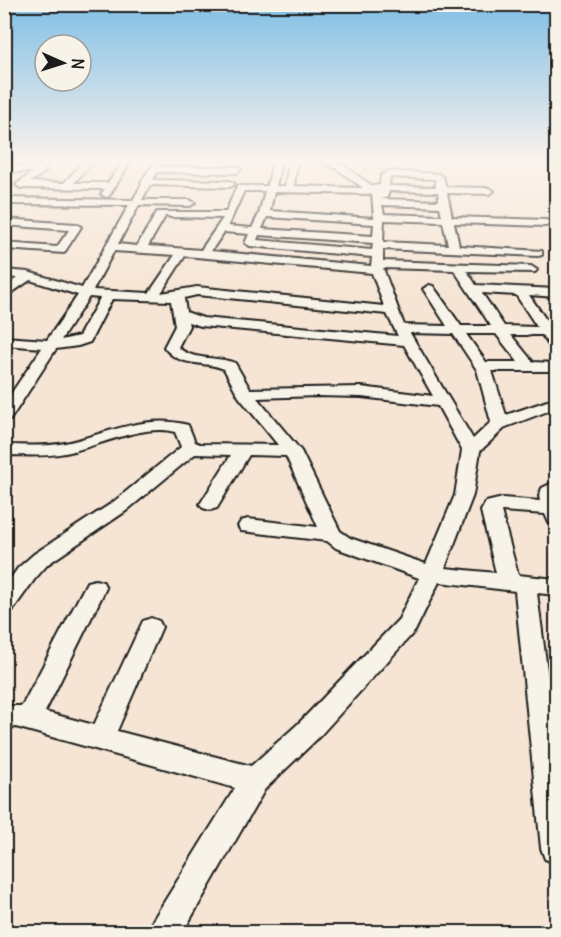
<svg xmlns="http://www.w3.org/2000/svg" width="561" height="937" viewBox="0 0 561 937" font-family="Delius,sans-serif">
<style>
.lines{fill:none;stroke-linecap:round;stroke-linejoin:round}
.minor-casing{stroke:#1c1c1c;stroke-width:4}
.path{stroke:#1c1c1c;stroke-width:1.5;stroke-dasharray:1 2;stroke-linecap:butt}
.minor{fill:#f7f3e8;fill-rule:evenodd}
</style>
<rect width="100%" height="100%" fill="#f6e5d4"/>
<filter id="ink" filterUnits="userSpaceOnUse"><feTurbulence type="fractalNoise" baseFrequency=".0167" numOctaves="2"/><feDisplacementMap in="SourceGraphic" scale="12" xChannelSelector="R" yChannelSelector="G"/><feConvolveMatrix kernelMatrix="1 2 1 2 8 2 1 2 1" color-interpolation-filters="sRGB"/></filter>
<g filter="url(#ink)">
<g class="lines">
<g class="minor-casing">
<g id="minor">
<path d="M82,163H91L74,183H108L122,163H130L109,196L106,197L101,194L105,189L21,188L16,185L18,183L33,172H4V166L42,167L45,168V172L30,182L64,183Z"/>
<path d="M154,163H162L160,167H237L241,170L237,173L157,172L153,180L230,181L235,184L230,187L150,185L142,200H190L195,203L190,206L139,205L118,244L137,246L157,212H226L237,186H267L273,163H281L276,186H285L289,163H297L294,186L363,188L337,169L323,163L343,165L372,186L380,185L381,176L388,171L439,174L443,177L446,187L489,188L494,191L489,194L447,193L452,217L546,220L551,223L546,226L454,223L459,246L542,251V255L538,256L383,249V261L531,266L537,270L535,272L467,271L476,285L556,289V297L529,295L551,327H556V349L551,348L542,335H511L533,362L556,363V371H492L506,415L556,398V408L506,427L480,451L473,495L445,568L496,573L481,511L486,502L503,498L540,501L539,496L542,488L556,481V524L549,523L545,514L501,511L518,575L556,579V595L537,593L556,739V863L545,859L541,848L515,591L439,582L415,631L317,739L265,789L183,932H149L153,920L235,788L16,727L4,729V706H22L87,582L95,580L103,582L106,588L45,712L94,725L143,621L151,618L159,621L162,627L117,731L251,766L299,723L399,619L419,578L336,548L327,541L241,531L238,526L241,521L248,519L318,527L286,456L249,455L217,508L210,510L203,508L200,504L231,455L195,454L126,511L48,564L34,580L12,611L4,613V588L18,568L34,554L112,503L181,447L175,432C143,423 97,447 65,453C46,457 25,455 4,455V445C24,445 46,447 65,443C106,434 146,413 188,425L195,442L200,444L278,445L239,397L224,369C203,360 179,368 164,347L175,326L171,301L112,299L90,342L78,346L56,349L10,420L4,422V404L42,348L4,345V337L47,340L78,295L30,280L4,298V288L17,278L4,277V270L28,272L82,288L129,205L4,204V198L133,200L142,184L141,182ZM390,177L435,179L436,187L389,186ZM244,191H265L259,214L252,228L228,226ZM389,191L438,192L439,201L382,199L387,197ZM274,192L372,194L374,218L270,211ZM382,205L440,207L442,216L384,214ZM166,215L170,217L223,218L201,250L148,246ZM267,217L374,224L373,236L262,229ZM384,220L443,222L448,245L383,242ZM224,232L249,234L245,243L250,246L372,257L371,266L211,251ZM259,235L373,243L372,250L257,240ZM114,251L175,255L149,293L93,290ZM185,256L372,273L384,306L197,287L161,293ZM383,268L454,270L491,326H461L433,286L429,285L423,289L447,326L404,325ZM482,293L516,295L537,327L504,326ZM197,295L387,314L398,336L203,318L186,312L184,298ZM89,297L100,298L79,336L61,340ZM188,322L201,326L404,345L433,396L361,387L250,389L235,363C218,356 192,361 178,347L189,326ZM410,333L453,334L477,370L491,422L473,439ZM466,334H496L518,362H486ZM317,396L361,397L438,406L462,450L455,495L426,564L350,538L340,531L301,451L257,398Z"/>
<path d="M4,219L76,224L81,227L64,253L4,249V243L57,247L69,230L4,225Z"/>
</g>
</g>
<path class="path" d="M364,170L375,163"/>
<use href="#minor" class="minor"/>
</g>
</g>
<linearGradient id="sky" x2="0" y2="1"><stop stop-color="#80bfe6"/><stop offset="0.55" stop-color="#fbf3ec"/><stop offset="1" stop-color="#fbf3ec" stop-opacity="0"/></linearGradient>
<rect width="561" height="294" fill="url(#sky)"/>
<rect width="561" height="937" fill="none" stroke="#f7f3e8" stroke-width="24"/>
<rect x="12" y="12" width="537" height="913" fill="none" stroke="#1c1c1c" stroke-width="2" filter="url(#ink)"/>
<g transform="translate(63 63) rotate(93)"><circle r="28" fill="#f7f3e8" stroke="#9f9d96" stroke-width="1.5"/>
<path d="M0-4.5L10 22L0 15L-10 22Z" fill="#1c1c1c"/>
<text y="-9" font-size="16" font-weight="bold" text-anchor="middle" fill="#1c1c1c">N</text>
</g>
</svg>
